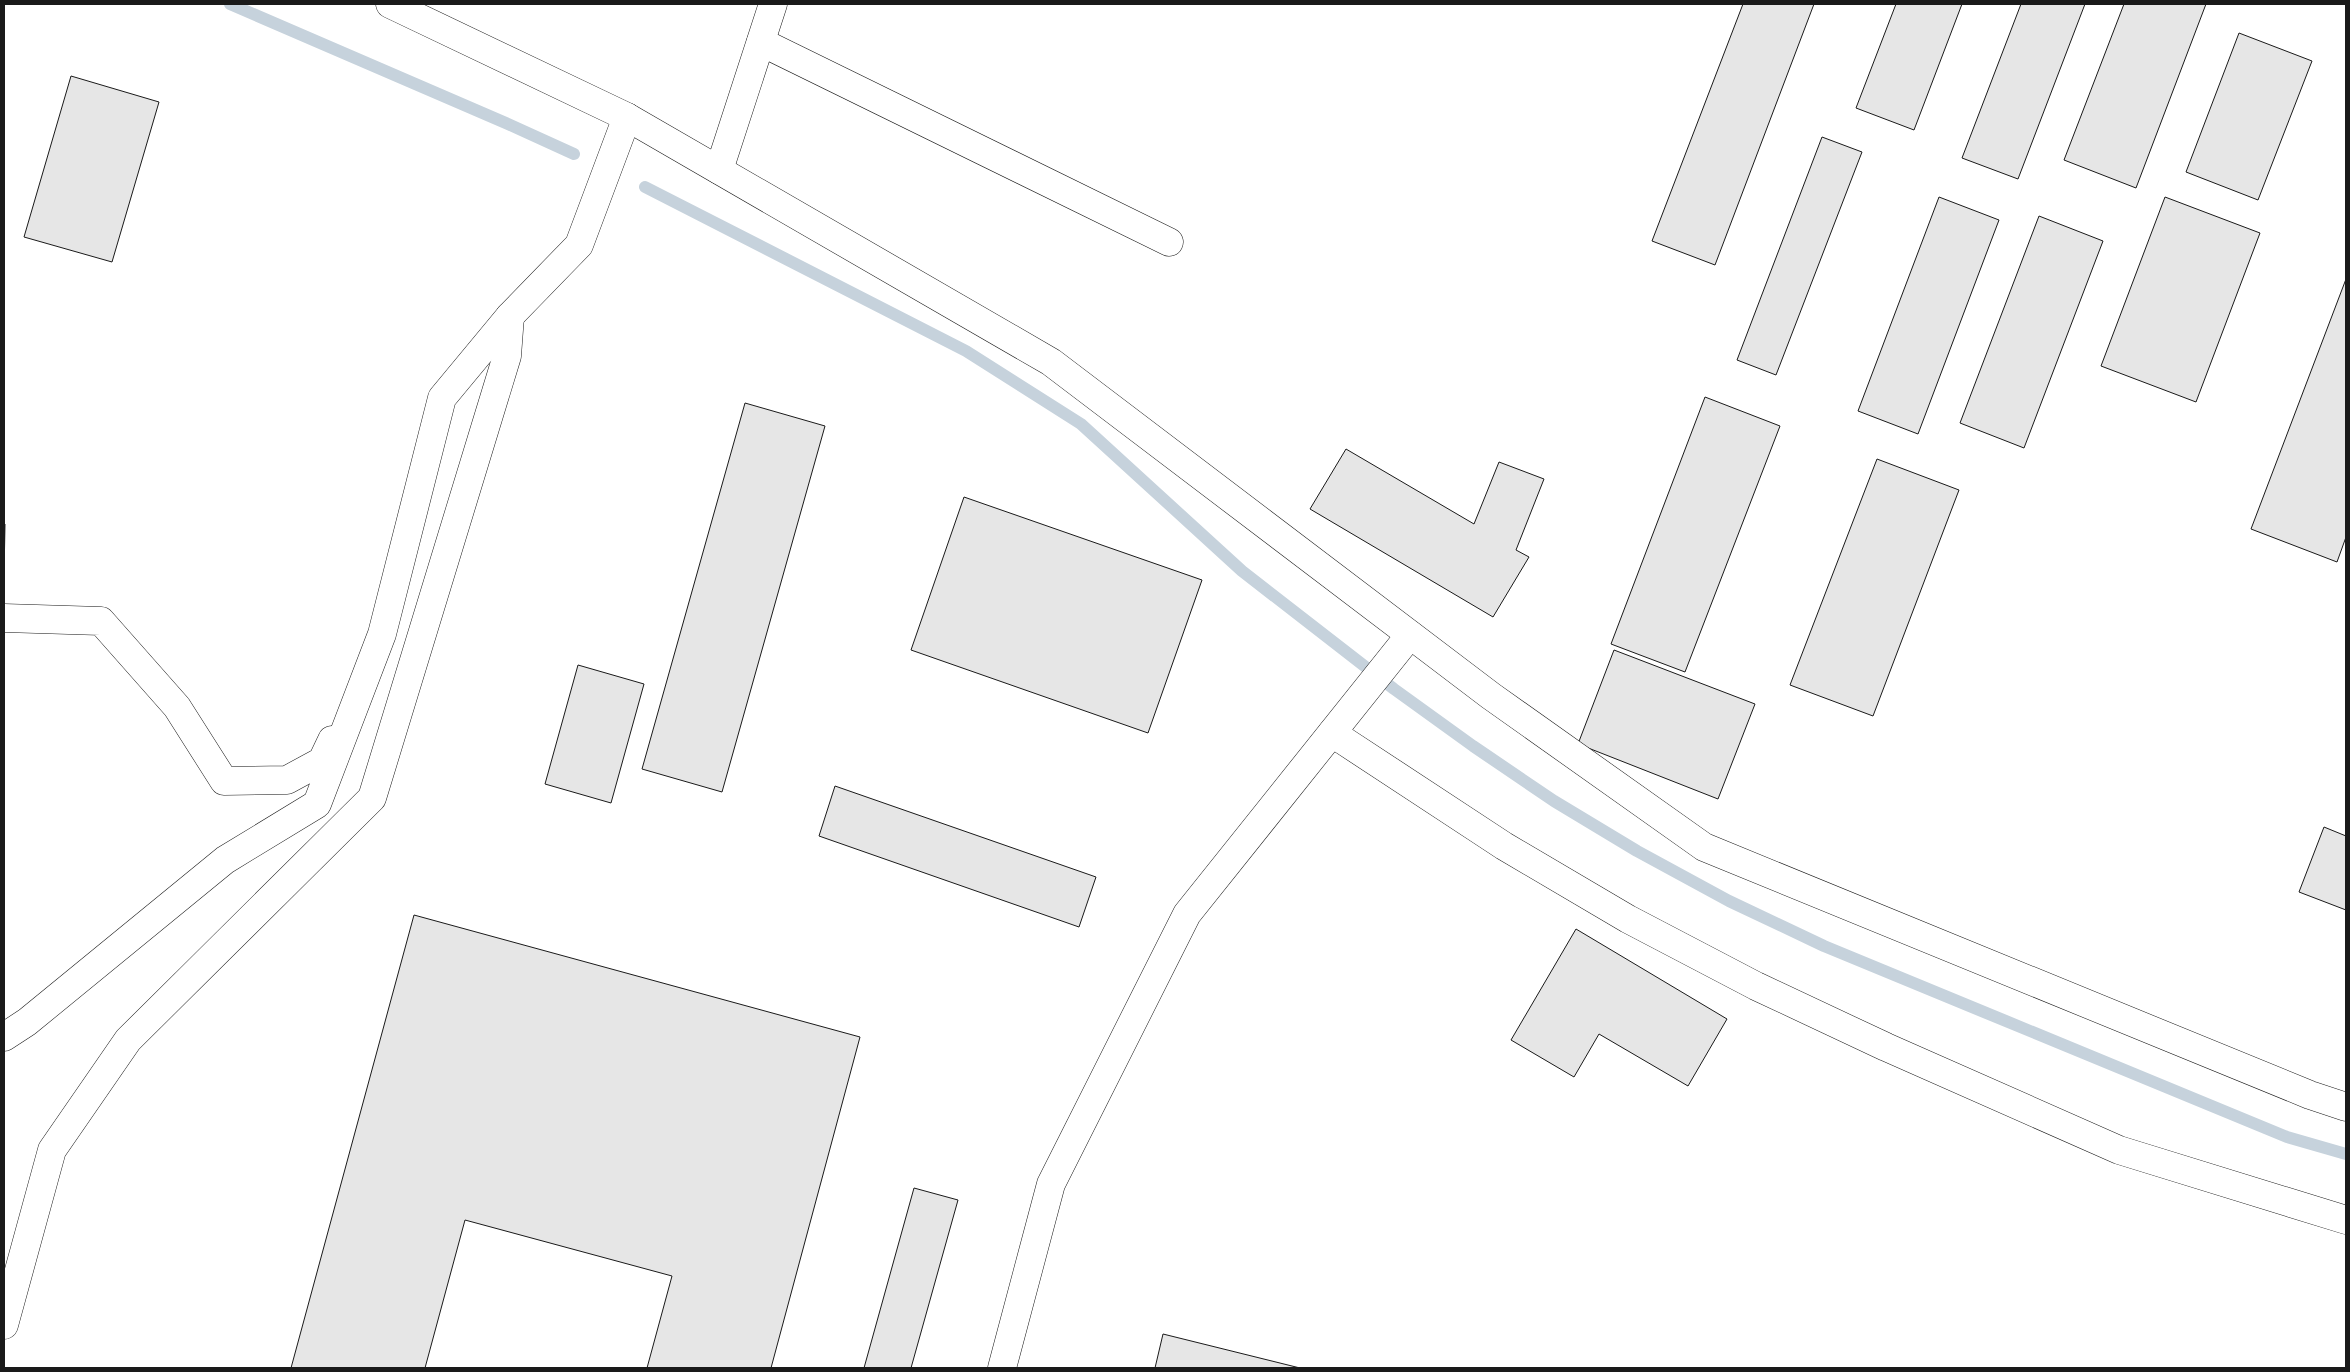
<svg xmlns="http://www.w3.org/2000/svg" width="2350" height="1372" viewBox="0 0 2350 1372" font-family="Commissioner,sans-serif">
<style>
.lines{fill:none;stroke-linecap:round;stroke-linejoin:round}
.stream{stroke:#c6d2dc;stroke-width:12}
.building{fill:#e6e6e6;stroke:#1a1a1a}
.street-casing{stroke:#1a1a1a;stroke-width:29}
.street{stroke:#fff;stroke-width:28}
</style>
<rect width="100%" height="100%" fill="#fff"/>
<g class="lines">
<g class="stream">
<path d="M230,4L508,124L574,154"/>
<path d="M645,187L966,351L1081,424L1242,571L1394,689L1473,746L1554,801L1637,851L1729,901L1824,946L2287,1137L2346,1154"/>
</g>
</g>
<g class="building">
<path d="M1743,4H1814L1715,265L1652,241Z"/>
<path d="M1896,4H1962L1914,130L1856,108Z"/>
<path d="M2021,4H2085L2018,179L1962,158Z"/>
<path d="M2124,4H2206L2136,188L2064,160Z"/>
<path d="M2239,33L2312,61L2258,200L2186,172Z"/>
<path d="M71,76L159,102L112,262L24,237Z"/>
<path d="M1822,137L1862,152L1776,375L1737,360Z"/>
<path d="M1939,197L1999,220L1918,434L1858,411Z"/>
<path d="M2165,197L2260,233L2196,402L2101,366Z"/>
<path d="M2039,216L2103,241L2024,448L1960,423Z"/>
<path d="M2346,279V537L2337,562L2251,529Z"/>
<path d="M1705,397L1780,426L1685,672L1611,644Z"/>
<path d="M745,403L825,426L722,792L642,769Z"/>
<path d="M1346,449L1474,524L1499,462L1544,479L1516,550L1529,557L1493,617L1310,509Z"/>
<path d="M1877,459L1959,490L1873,716L1790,685Z"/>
<path d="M964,497L1202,580L1148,733L911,650Z"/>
<path d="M4,524H5L4,575Z"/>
<path d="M1614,650L1755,704L1718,799L1578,744Z"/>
<path d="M578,665L644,684L611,803L545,784Z"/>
<path d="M835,786L1096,877L1079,927L819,836Z"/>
<path d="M2324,827L2346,836V910L2299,892Z"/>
<path d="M414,915L860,1037L771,1368H647L672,1276L465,1220L425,1368H291Z"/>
<path d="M1576,929L1727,1019L1688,1086L1599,1034L1574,1077L1511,1040Z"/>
<path d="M914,1188L958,1200L911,1368H864Z"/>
<path d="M1163,1334L1300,1368H1155Z"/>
</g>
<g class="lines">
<g class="street-casing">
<g id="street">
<path d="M390,4L627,117L1051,362L1491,696L1704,847L2310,1095L2346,1107"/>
<path d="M761,42L1169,242"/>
<path d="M719,170L773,4"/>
<path d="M4,618L101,621L177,707L224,781L287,780L322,761L332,740"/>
<path d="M1332,733L1504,846L1628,919L1756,986L1886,1047L2119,1150L2346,1220"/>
<path d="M4,1037L27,1022L225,860L317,804L382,634L442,398L510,316L579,245L627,117"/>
<path d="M4,1325L52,1150L128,1040L372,798L507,356L510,316"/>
<path d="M1002,1368L1051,1184L1187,914L1410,635"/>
</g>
</g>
<use href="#street" class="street"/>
</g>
<rect width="2350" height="1372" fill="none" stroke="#1a1a1a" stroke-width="10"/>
</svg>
